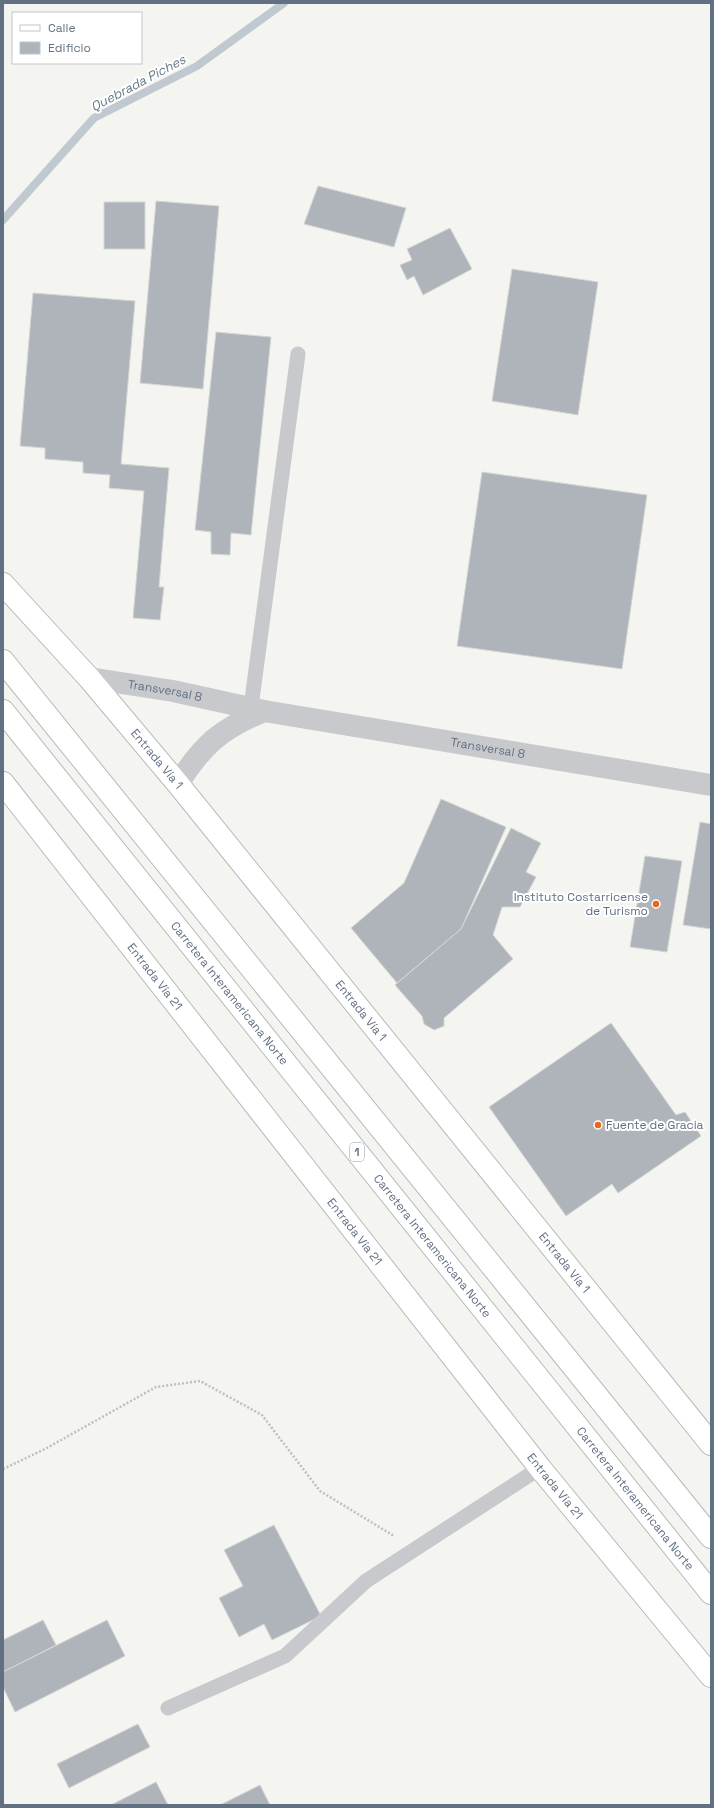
<svg xmlns="http://www.w3.org/2000/svg" width="714" height="1808" viewBox="0 0 714 1808" font-family="'Space Grotesk',sans-serif">
<style>
.lines{fill:none;stroke-linecap:round;stroke-linejoin:round}
.stream{stroke:#c0c9cf;stroke-width:8}
.building{fill:#afb4bb;stroke:#d5d6d3}
.primary-casing{stroke:#b7babe;stroke-width:24}
.highway-casing{stroke:#b6b9bc;stroke-width:24}
.path{stroke:#bebfc1;stroke-width:2.5;stroke-dasharray:2 2;stroke-linecap:butt}
.lane{stroke:#c7c9cd;stroke-width:15}
.street{stroke:#c7c9cd;stroke-width:22}
.primary{stroke:#fff;stroke-width:22}
.highway{stroke:#fff;stroke-width:22}
.poi-dot{fill:#eb671b;stroke:#fff;stroke-width:1.5}
.labels{text-anchor:middle;dominant-baseline:central;stroke-width:4;stroke-linejoin:round;paint-order:stroke}
.shield{fill:#fff;stroke:#919ba8;stroke-width:1}
.shield-label{font-size:11px;font-weight:bold;fill:#627083}
.street-label{font-size:12px;fill:#627083;stroke:#fff}
.poi-label{font-size:12px;fill:#627083;stroke:#fff;text-anchor:end}
.water-label{font-size:13px;font-style:italic;fill:#637987;stroke:#fff}
</style>
<rect width="100%" height="100%" fill="#f4f5f0"/>
<g class="lines">
<path class="stream" d="M3,220L94,118L197,66L284,3"/>
</g>
<g class="building">
<path d="M318,186L406,208L394,247L304,224Z"/>
<path d="M156,201L219,206L203,389L140,383Z"/>
<rect x="104" y="202" width="41" height="47"/>
<path d="M450,228L472,269L423,295L414,276L407,280L400,265L412,260L407,249Z"/>
<path d="M512,269L598,282L578,415L492,401Z"/>
<path d="M33,293L135,301L121,464L169,468L159,587H164L160,620L133,618L144,491L109,488L110,475L83,473V462L45,459V448L20,446Z"/>
<path d="M216,332L271,337L251,535L231,533L230,555L211,554V532L195,530Z"/>
<path d="M482,472L647,495L622,669L457,646Z"/>
<path d="M441,799L506,827L461,929L397,983L351,928L404,883Z"/>
<path d="M700,822L711,824V929L683,925Z"/>
<path d="M511,828L541,843L526,872L536,877L520,907H502L493,935L513,959L444,1018V1026L434,1030L424,1024L422,1016L395,985L461,929Z"/>
<path d="M645,856L682,861L667,952L630,947Z"/>
<path d="M611,1023L676,1115L685,1112L701,1136L618,1193L612,1184L566,1216L489,1107Z"/>
<path d="M274,1525L321,1616L272,1640L264,1624L239,1637L219,1598L243,1586L224,1550Z"/>
<path d="M43,1620L56,1645L3,1672V1640Z"/>
<path d="M107,1620L125,1656L15,1712L3,1687V1672Z"/>
<path d="M138,1724L150,1747L69,1788L57,1764Z"/>
<path d="M156,1782L168,1805H111Z"/>
<path d="M260,1785L270,1805H220Z"/>
</g>
<g class="lines">
<g class="primary-casing">
<g id="primary">
<path id="s2" d="M3,584L89,678L178,784L711,1444"/>
<path id="s3" d="M3,783L540,1468L711,1676"/>
</g>
</g>
<g class="highway-casing">
<g id="highway">
<path d="M3,661L711,1537"/>
<path id="s4" d="M3,711L711,1593"/>
</g>
</g>
<path class="path" d="M3,1469L45,1449L156,1387L200,1381L262,1415L320,1491L394,1536"/>
<g class="lane">
<path d="M251,707L298,354"/>
<path d="M168,1708L285,1656L366,1581L540,1468"/>
</g>
<g class="street">
<path id="s1" d="M89,678L173,691L264,711L711,785"/>
<path d="M178,784C203,744 221,729 264,711"/>
</g>
<use href="#primary" class="primary"/>
<use href="#highway" class="highway"/>
</g>
<g class="poi-dot">
<circle cx="656" cy="904" r="4"/>
<circle cx="598" cy="1125" r="4"/>
</g>
<g class="labels">
<rect class="shield" x="350" y="1143" width="14" height="18" rx="3"/>
<g class="shield-label">
<text x="357" y="1152">1</text>
</g>
<g class="street-label">
<text stroke="none"><textPath href="#s1" startOffset="77">Transversal 8</textPath></text>
<text stroke="none"><textPath href="#s1" startOffset="405">Transversal 8</textPath></text>
<text stroke="none"><textPath href="#s2" startOffset="233">Entrada Vía 1</textPath></text>
<text stroke="none"><textPath href="#s3" startOffset="246">Entrada Vía 21</textPath></text>
<text stroke="none"><textPath href="#s4" startOffset="362">Carretera Interamericana Norte</textPath></text>
<text stroke="none"><textPath href="#s2" startOffset="557">Entrada Vía 1</textPath></text>
<text stroke="none"><textPath href="#s3" startOffset="570">Entrada Vía 21</textPath></text>
<text stroke="none"><textPath href="#s4" startOffset="686">Carretera Interamericana Norte</textPath></text>
<text stroke="none"><textPath href="#s2" startOffset="881">Entrada Vía 1</textPath></text>
<text stroke="none"><textPath href="#s3" startOffset="894">Entrada Vía 21</textPath></text>
<text stroke="none"><textPath href="#s4" startOffset="1010">Carretera Interamericana Norte</textPath></text>
</g>
<g class="poi-label">
<text x="648" y="897">Instituto Costarricense<tspan x="648" dy="14">de Turismo</tspan></text>
<text x="606" y="1125" text-anchor="start">Fuente de Gracia</text>
</g>
<g class="water-label">
<text transform="translate(138 83) rotate(-28)">Quebrada Piches</text>
</g>
</g>
<rect width="714" height="1808" fill="none" stroke="#627083" stroke-width="8"/>
<rect x="12" y="12" width="130" height="52" fill="#ffffff" stroke="#c0c6cd"/>
<rect x="20" y="25" width="20" height="6" fill="#ffffff" stroke="#c0c6cd"/>
<text x="48" y="32" font-size="12" fill="#627083">Calle</text>
<rect x="20" y="42" width="20" height="12" fill="#afb4bb" stroke="#c0c6cd"/>
<text x="48" y="52" font-size="12" fill="#627083">Edificio</text>
</svg>
